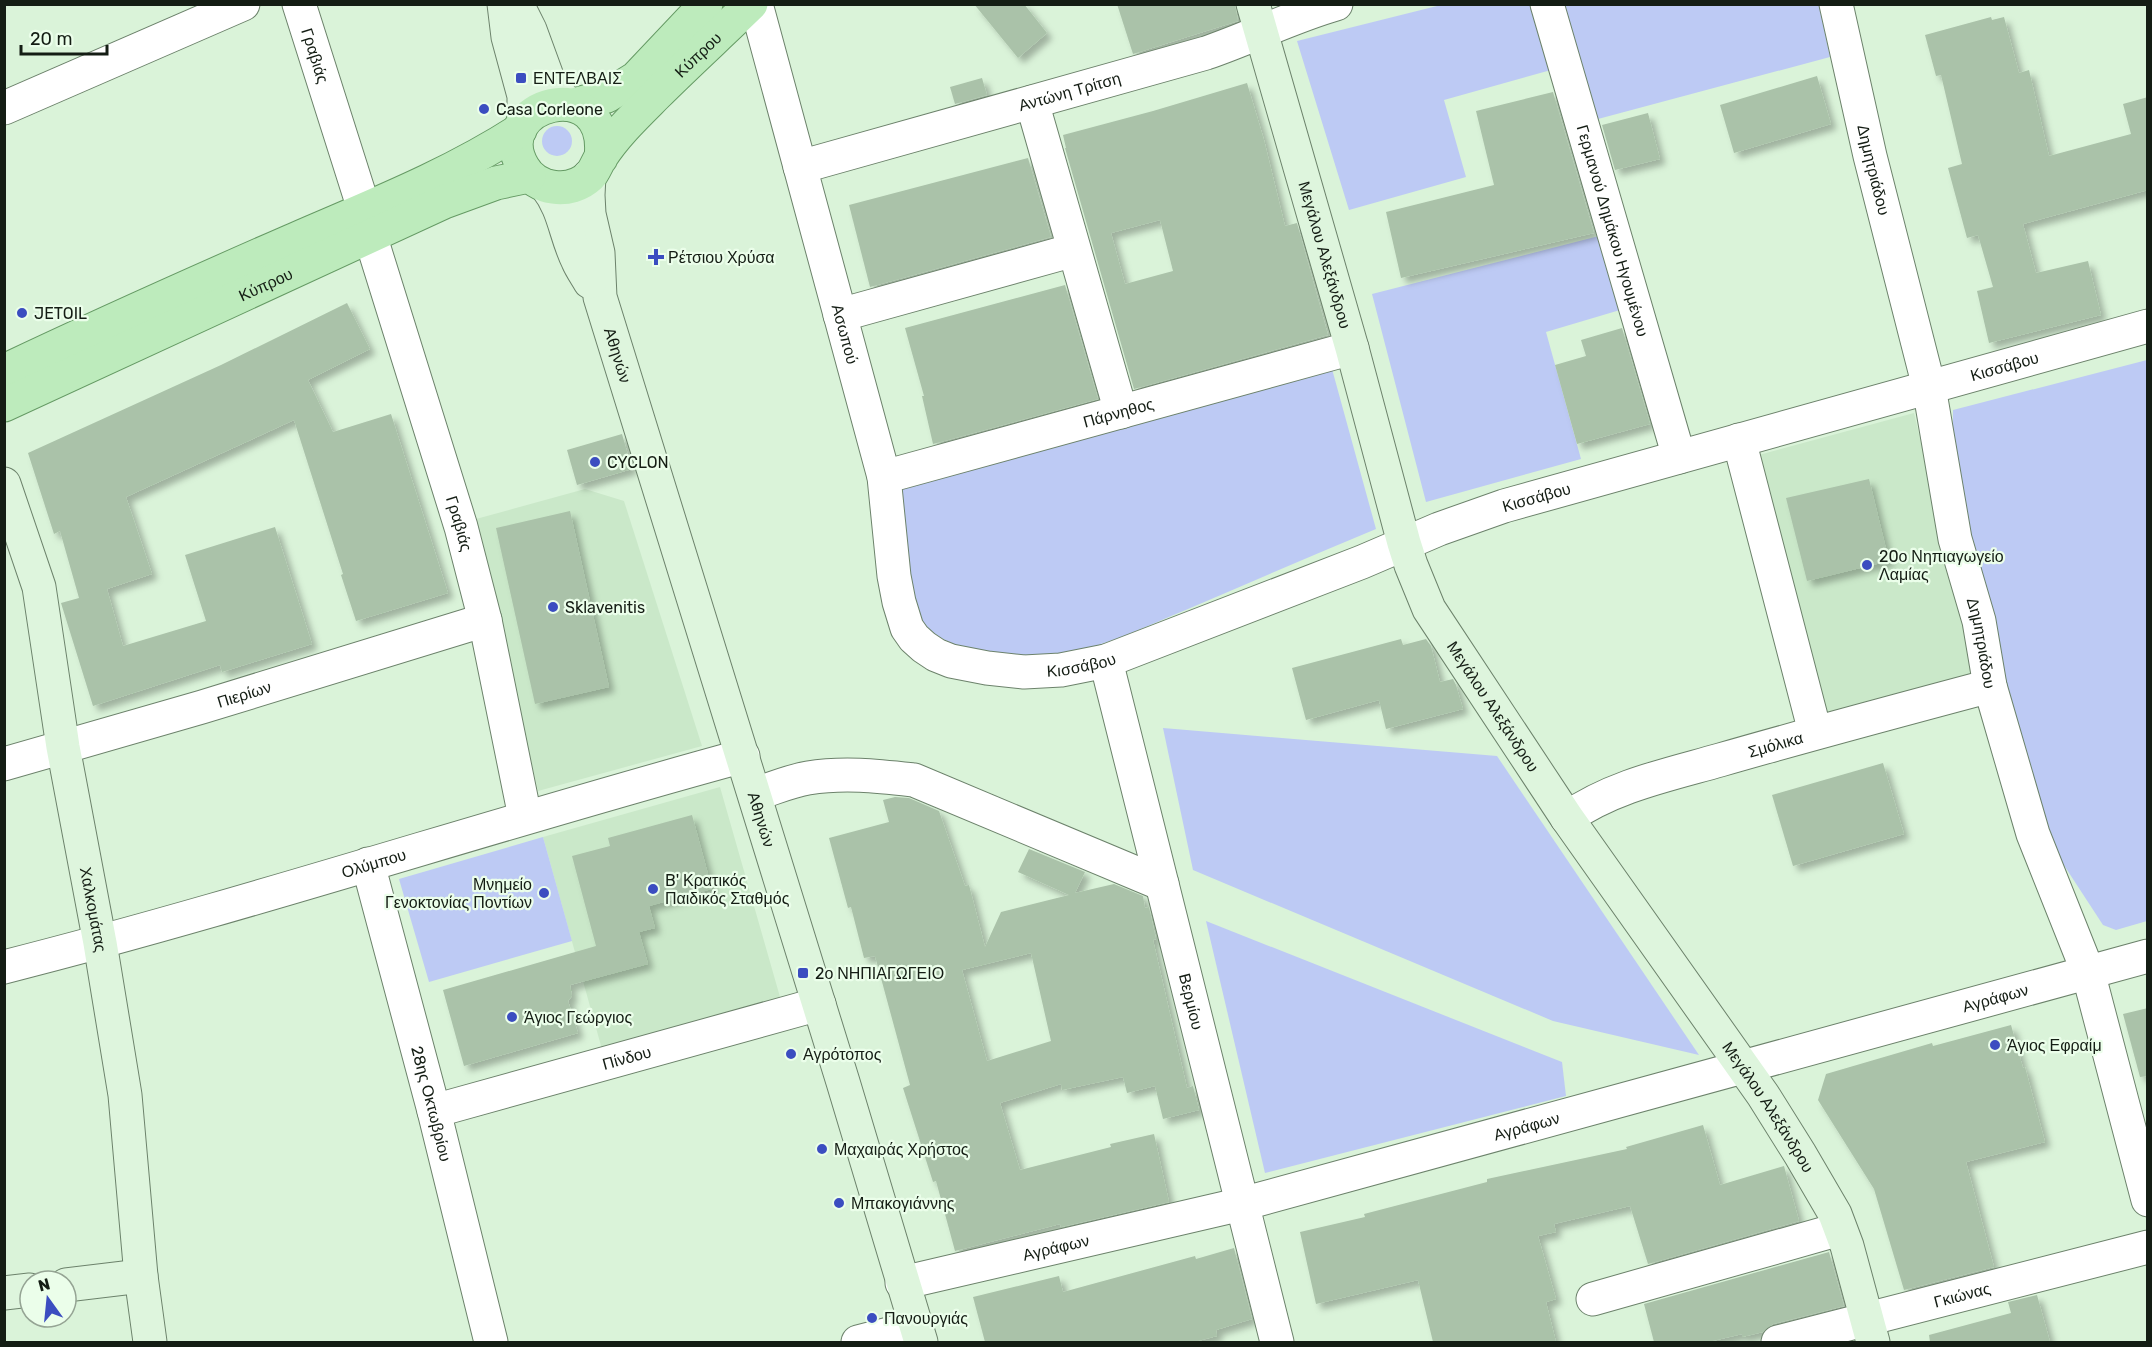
<svg xmlns="http://www.w3.org/2000/svg" width="2152" height="1347" viewBox="0 0 2152 1347" font-family="Rubik,sans-serif">
<style>
.built{fill:#cae8c9}
.green{fill:#bdcaf4}
.building{fill:#aac2a9;fill-rule:evenodd;filter:url(#shadow)}
.lines{fill:none;stroke-linecap:round;stroke-linejoin:round}
.street-casing{stroke:#6c826b;stroke-width:35}
.secondary-casing{stroke:#6c826b;stroke-width:35}
.primary-casing{stroke:#659a64;stroke-width:35}
.street{stroke:#fff;stroke-width:33}
.secondary{stroke:#def5dd;stroke-width:33}
.primary{stroke:#bdebbc;stroke-width:33}
.poi-dot{fill:#3b4dc0;stroke:#ebfeea;stroke-width:2}
.labels{text-anchor:middle;dominant-baseline:central;stroke-width:4.5;stroke-linejoin:round;paint-order:stroke}
.street-label{font-size:16px;fill:#141d14;stroke:#ebfeea}
.poi-label{font-size:16px;fill:#141d14;stroke:#ebfeea;text-anchor:start}
</style>
<defs>
<filter id="shadow"><feDropShadow dx="5.5" dy="5.5" stdDeviation="3" flood-color="#0004"/></filter>
</defs>
<rect width="100%" height="100%" fill="#daf3d9"/>
<g class="built">
<path d="M1914,413L1975,673L1825,716L1755,456Z"/>
<path d="M585,489L624,501L702,746L538,791L476,519Z"/>
<path d="M720,787L782,1004L603,1053L543,837Z"/>
</g>
<g class="green">
<path d="M1441,5H1530L1551,70L1444,100L1466,177L1349,210L1297,41Z"/>
<path d="M1564,5H1819L1830,57L1598,119Z"/>
<circle cx="557" cy="141" r="15"/>
<path d="M1599,236L1620,310L1546,332L1581,459L1426,502L1372,294Z"/>
<path d="M2147,360V921L2116,930L2103,925L2041,830L1952,466L1953,410Z"/>
<path d="M1332,369L1376,529C1313,555 1251,582 1188,609C1147,626 1099,649 1055,656C1020,661 946,654 923,622C908,602 902,517 898,488Z"/>
<path d="M1163,728L1497,756L1699,1055L1553,1021L1193,870Z"/>
<path d="M543,837L572,941L429,982L399,879Z"/>
<path d="M1206,921L1562,1062L1566,1096L1265,1173Z"/>
</g>
<g class="building">
<path d="M974,4H1024L1047,33L1018,58Z"/>
<path d="M1117,4H1235L1238,21L1133,54Z"/>
<path d="M1991,17L1992,20L2004,17L2019,73L2029,70L2049,156L2131,134L2123,104L2148,97V190L2023,224L2036,273L2088,261L2101,315L1989,343L1977,291L1993,287L1978,235L1967,238L1948,168L1962,164L1941,75L1936,76L1925,35Z"/>
<path d="M1817,76L1831,124L1734,153L1720,105Z"/>
<path d="M982,78L987,95L955,104L950,87Z"/>
<path d="M1247,83L1264,140L1285,226L1297,223L1328,335L1134,389L1065,148H1066L1063,135L1153,111ZM1160,220L1173,271L1125,284L1111,233Z"/>
<path d="M1553,92L1594,233L1401,278L1386,212L1494,185L1476,111Z"/>
<path d="M1648,113L1660,159L1615,170L1602,125Z"/>
<path d="M1028,158L1051,237L870,287L849,205Z"/>
<path d="M1065,285L1098,399L933,444L922,396H924L905,328Z"/>
<path d="M347,303L370,349L308,380L333,432L391,414L448,593L356,621L341,575L343,574L294,420L126,497L152,574L107,589L123,646L206,621L185,555L275,527L312,644L222,672L220,665L93,706L61,603L79,598L60,531L54,534L28,453L221,365Z"/>
<path d="M1622,328L1650,424L1577,444L1555,365L1586,356L1581,340Z"/>
<path d="M622,434L632,469L577,485L567,450Z"/>
<path d="M1869,479L1889,561L1807,581L1786,498Z"/>
<path d="M570,511L609,687L535,704L496,528Z"/>
<path d="M1401,639L1403,645L1426,639L1431,646L1440,682L1453,679L1456,685L1463,709L1386,729L1379,700L1306,720L1292,668Z"/>
<path d="M1883,763L1904,834L1793,866L1772,795Z"/>
<path d="M895,797L909,798L939,811L965,886L969,885L985,947L1001,912L1069,895L1018,872L1029,849L1085,872L1075,893L1114,884L1143,896L1145,908L1149,907L1156,939L1153,940L1187,1088L1193,1086L1199,1110L1163,1119L1155,1086L1127,1093L1123,1077L1062,1090L1061,1084L1000,1103L1020,1170L1111,1147L1110,1144L1154,1134L1169,1202L1061,1227L1060,1224L955,1251L936,1181L933,1182L903,1088L910,1085L875,956L864,958L851,907L848,908L829,838L889,822L883,800ZM1031,953L1051,1041L987,1061L962,970Z"/>
<path d="M692,815L712,889L649,906L655,928L639,932L648,964L570,985L572,996L568,1001L578,1033L464,1066L443,990L596,946L572,856L610,846L608,838Z"/>
<path d="M2148,1008V1076L2140,1077L2123,1014Z"/>
<path d="M2011,1025L2023,1068L2025,1067L2045,1142L1966,1162L1994,1267L1904,1290L1874,1189L1818,1100L1826,1074L1932,1043L1933,1046Z"/>
<path d="M1703,1125L1720,1185L1784,1166L1799,1221L1648,1264L1630,1206L1554,1224L1556,1232L1538,1236L1556,1299L1546,1302L1556,1342H1433L1418,1280L1316,1304L1300,1232L1365,1217L1364,1214L1487,1182V1179L1627,1149L1626,1147Z"/>
<path d="M1234,1248L1252,1319L1216,1330L1217,1336L1194,1342H985L973,1297L1059,1276L1063,1292L1195,1256L1196,1259Z"/>
<path d="M1829,1252L1844,1306L1773,1324L1763,1332L1742,1337V1334L1708,1342H1654L1644,1304Z"/>
<path d="M2037,1295L2050,1342H1930L1929,1335L2011,1313L2008,1302Z"/>
</g>
<g class="lines">
<g class="street-casing">
<g id="street">
<path id="s1" d="M299,4L364,209"/>
<path id="s2" d="M756,4L884,477L894,576L899,602L907,628L914,638L924,647L936,655L951,661L987,668L1024,672L1061,670L1106,661L1362,562L1439,529L1504,506L2148,326"/>
<path id="s3" d="M1547,4L1679,457"/>
<path id="s4" d="M1836,4L1870,156L1929,387L1955,539L1979,621L1990,686L2033,834L2088,972L2148,1200"/>
<path d="M1032,102L1121,412"/>
<path d="M4,108L243,4"/>
<path id="s5" d="M800,167L1206,53C1250,38 1291,17 1336,4"/>
<path id="s6" d="M370,235L461,527L485,620L525,817"/>
<path d="M840,315L1074,250"/>
<path d="M1739,440L1815,732"/>
<path id="s7" d="M884,477L1352,348"/>
<path id="s8" d="M1106,661L1277,1342"/>
<path id="s9" d="M4,764L202,707L485,620"/>
<path d="M755,794C772,789 790,781 808,778C844,772 878,776 914,780L1162,884"/>
<path id="s10" d="M1567,818C1613,786 1667,775 1720,760C1810,734 1900,710 1990,686"/>
<path id="s11" d="M368,864L434,1111L491,1342"/>
<path id="s12" d="M4,967C252,904 496,823 743,756"/>
<path id="s13" d="M434,1111L819,1004"/>
<path id="s14" d="M902,1283L1242,1204L2148,956"/>
<path d="M1593,1299L1840,1229"/>
<path d="M858,1342L916,1327"/>
<path id="s15" d="M1778,1342L2148,1247"/>
</g>
</g>
<g class="secondary-casing">
<g id="secondary">
<path d="M504,4L508,37L524,96V121"/>
<path d="M517,4L530,30L549,82L567,104"/>
<path id="s16" d="M1253,4L1352,348L1404,543L1411,565L1429,609L1567,818L1763,1095L1800,1154L1835,1214L1847,1246L1873,1342"/>
<path id="s17" d="M589,176L588,195L589,214L598,253L600,297L843,1082L921,1342"/>
<path d="M546,186C565,210 565,235 578,261C581,268 586,275 590,282"/>
<path id="s18" d="M4,484L39,587L63,747L100,943L125,1095L141,1276L150,1342"/>
<path d="M66,1285L141,1276"/>
<path d="M4,1293L30,1290"/>
</g>
</g>
<g class="primary-casing">
<g id="primary">
<path d="M574,105L607,96L636,78L706,4"/>
<path id="s19" d="M601,158C611,69 486,104 523,167C536,190 570,195 590,176C595,170 597,163 601,157C616,134 636,115 656,95C687,64 719,35 751,4"/>
<path d="M4,371C99,326 195,283 291,241C369,207 449,176 520,130"/>
<path id="s20" d="M4,405L444,202L496,183L529,176"/>
</g>
</g>
<use href="#street" class="street"/>
<use href="#secondary" class="secondary"/>
<use href="#primary" class="primary"/>
</g>
<g class="poi-dot">
<rect x="515" y="72" width="12" height="12" rx="3"/>
<circle cx="484" cy="109" r="6"/>
<path d="M653 248h6v6h6v6h-6v6h-6v-6h-6v-6h6z"/>
<circle cx="22" cy="313" r="6"/>
<circle cx="595" cy="462" r="6"/>
<circle cx="1867" cy="565" r="6"/>
<circle cx="553" cy="607" r="6"/>
<circle cx="653" cy="889" r="6"/>
<circle cx="544" cy="893" r="6"/>
<rect x="797" y="967" width="12" height="12" rx="3"/>
<circle cx="512" cy="1017" r="6"/>
<circle cx="1995" cy="1045" r="6"/>
<circle cx="791" cy="1054" r="6"/>
<circle cx="822" cy="1149" r="6"/>
<circle cx="839" cy="1203" r="6"/>
<circle cx="872" cy="1318" r="6"/>
</g>
<g class="labels">
<g class="street-label">
<text stroke="none"><textPath href="#s19" startOffset="408">Κύπρου</textPath></text>
<text stroke="none"><textPath href="#s1" startOffset="54">Γραβιάς</textPath></text>
<text stroke="none"><textPath href="#s5" startOffset="280">Αντώνη Τρίτση</textPath></text>
<text stroke="none"><textPath href="#s4" startOffset="170">Δημητριάδου</textPath></text>
<text stroke="none"><textPath href="#s3" startOffset="236">Γερμανού Δημάκου Ηγουμένου</textPath></text>
<text stroke="none"><textPath href="#s16" startOffset="261">Μεγάλου Αλεξάνδρου</textPath></text>
<text stroke="none"><textPath href="#s20" startOffset="288">Κύπρου</textPath></text>
<text stroke="none"><textPath href="#s2" startOffset="342">Ασωπού</textPath></text>
<text stroke="none"><textPath href="#s17" startOffset="183">Αθηνών</textPath></text>
<text stroke="none"><textPath href="#s2" startOffset="1803">Κισσάβου</textPath></text>
<text stroke="none"><textPath href="#s7" startOffset="243">Πάρνηθος</textPath></text>
<text stroke="none"><textPath href="#s2" startOffset="1317">Κισσάβου</textPath></text>
<text stroke="none"><textPath href="#s6" startOffset="302">Γραβιάς</textPath></text>
<text stroke="none"><textPath href="#s4" startOffset="656">Δημητριάδου</textPath></text>
<text stroke="none"><textPath href="#s2" startOffset="831">Κισσάβου</textPath></text>
<text stroke="none"><textPath href="#s9" startOffset="250">Πιερίων</textPath></text>
<text stroke="none"><textPath href="#s16" startOffset="747">Μεγάλου Αλεξάνδρου</textPath></text>
<text stroke="none"><textPath href="#s10" startOffset="222">Σμόλικα</textPath></text>
<text stroke="none"><textPath href="#s17" startOffset="669">Αθηνών</textPath></text>
<text stroke="none"><textPath href="#s12" startOffset="384">Ολύμπου</textPath></text>
<text stroke="none"><textPath href="#s18" startOffset="436">Χαλκομάτας</textPath></text>
<text stroke="none"><textPath href="#s14" startOffset="1130">Αγράφων</textPath></text>
<text stroke="none"><textPath href="#s8" startOffset="351">Βερμίου</textPath></text>
<text stroke="none"><textPath href="#s13" startOffset="200">Πίνδου</textPath></text>
<text stroke="none"><textPath href="#s11" startOffset="248">28ης Οκτωβρίου</textPath></text>
<text stroke="none"><textPath href="#s16" startOffset="1233">Μεγάλου Αλεξάνδρου</textPath></text>
<text stroke="none"><textPath href="#s14" startOffset="644">Αγράφων</textPath></text>
<text stroke="none"><textPath href="#s14" startOffset="158">Αγράφων</textPath></text>
<text stroke="none"><textPath href="#s15" startOffset="190">Γκιώνας</textPath></text>
</g>
<g class="poi-label">
<text x="533" y="78">ΕΝΤΕΛΒΑΙΣ</text>
<text x="496" y="109">Casa Corleone</text>
<text x="668" y="257">Ρέτσιου Χρύσα</text>
<text x="34" y="313">JETOIL</text>
<text x="607" y="462">CYCLON</text>
<text x="1879" y="556">20ο Νηπιαγωγείο<tspan x="1879" dy="18">Λαμίας</tspan></text>
<text x="565" y="607">Sklavenitis</text>
<text x="665" y="880">B' Κρατικός<tspan x="665" dy="18">Παιδικός Σταθμός</tspan></text>
<text x="532" y="884" text-anchor="end">Μνημείο<tspan x="532" dy="18">Γενοκτονίας Ποντίων</tspan></text>
<text x="815" y="973">2ο ΝΗΠΙΑΓΩΓΕΙΟ</text>
<text x="524" y="1017">Άγιος Γεώργιος</text>
<text x="2007" y="1045">Άγιος Εφραίμ</text>
<text x="803" y="1054">Αγρότοπος</text>
<text x="834" y="1149">Μαχαιράς Χρήστος</text>
<text x="851" y="1203">Μπακογιάννης</text>
<text x="884" y="1318">Πανουργιάς</text>
</g>
</g>
<rect width="2152" height="1347" fill="none" stroke="#141d14" stroke-width="12"/>
<g transform="translate(48 1299) rotate(345)"><circle r="28" fill="#ebfeea" stroke="#95a494" stroke-width="1.5"/>
<path d="M0-4.5L10 22L0 15L-10 22Z" fill="#3b4dc0"/>
<text y="-9" font-size="16" font-weight="bold" text-anchor="middle" fill="#141d14">N</text>
</g>
<path d="M21 45v9h86v-9" fill="none" stroke="#141d14" stroke-width="3"/>
<text x="30" y="45" font-size="18" fill="#141d14" stroke="#ebfeea" stroke-width="4.5" paint-order="stroke">20 m</text>
</svg>
